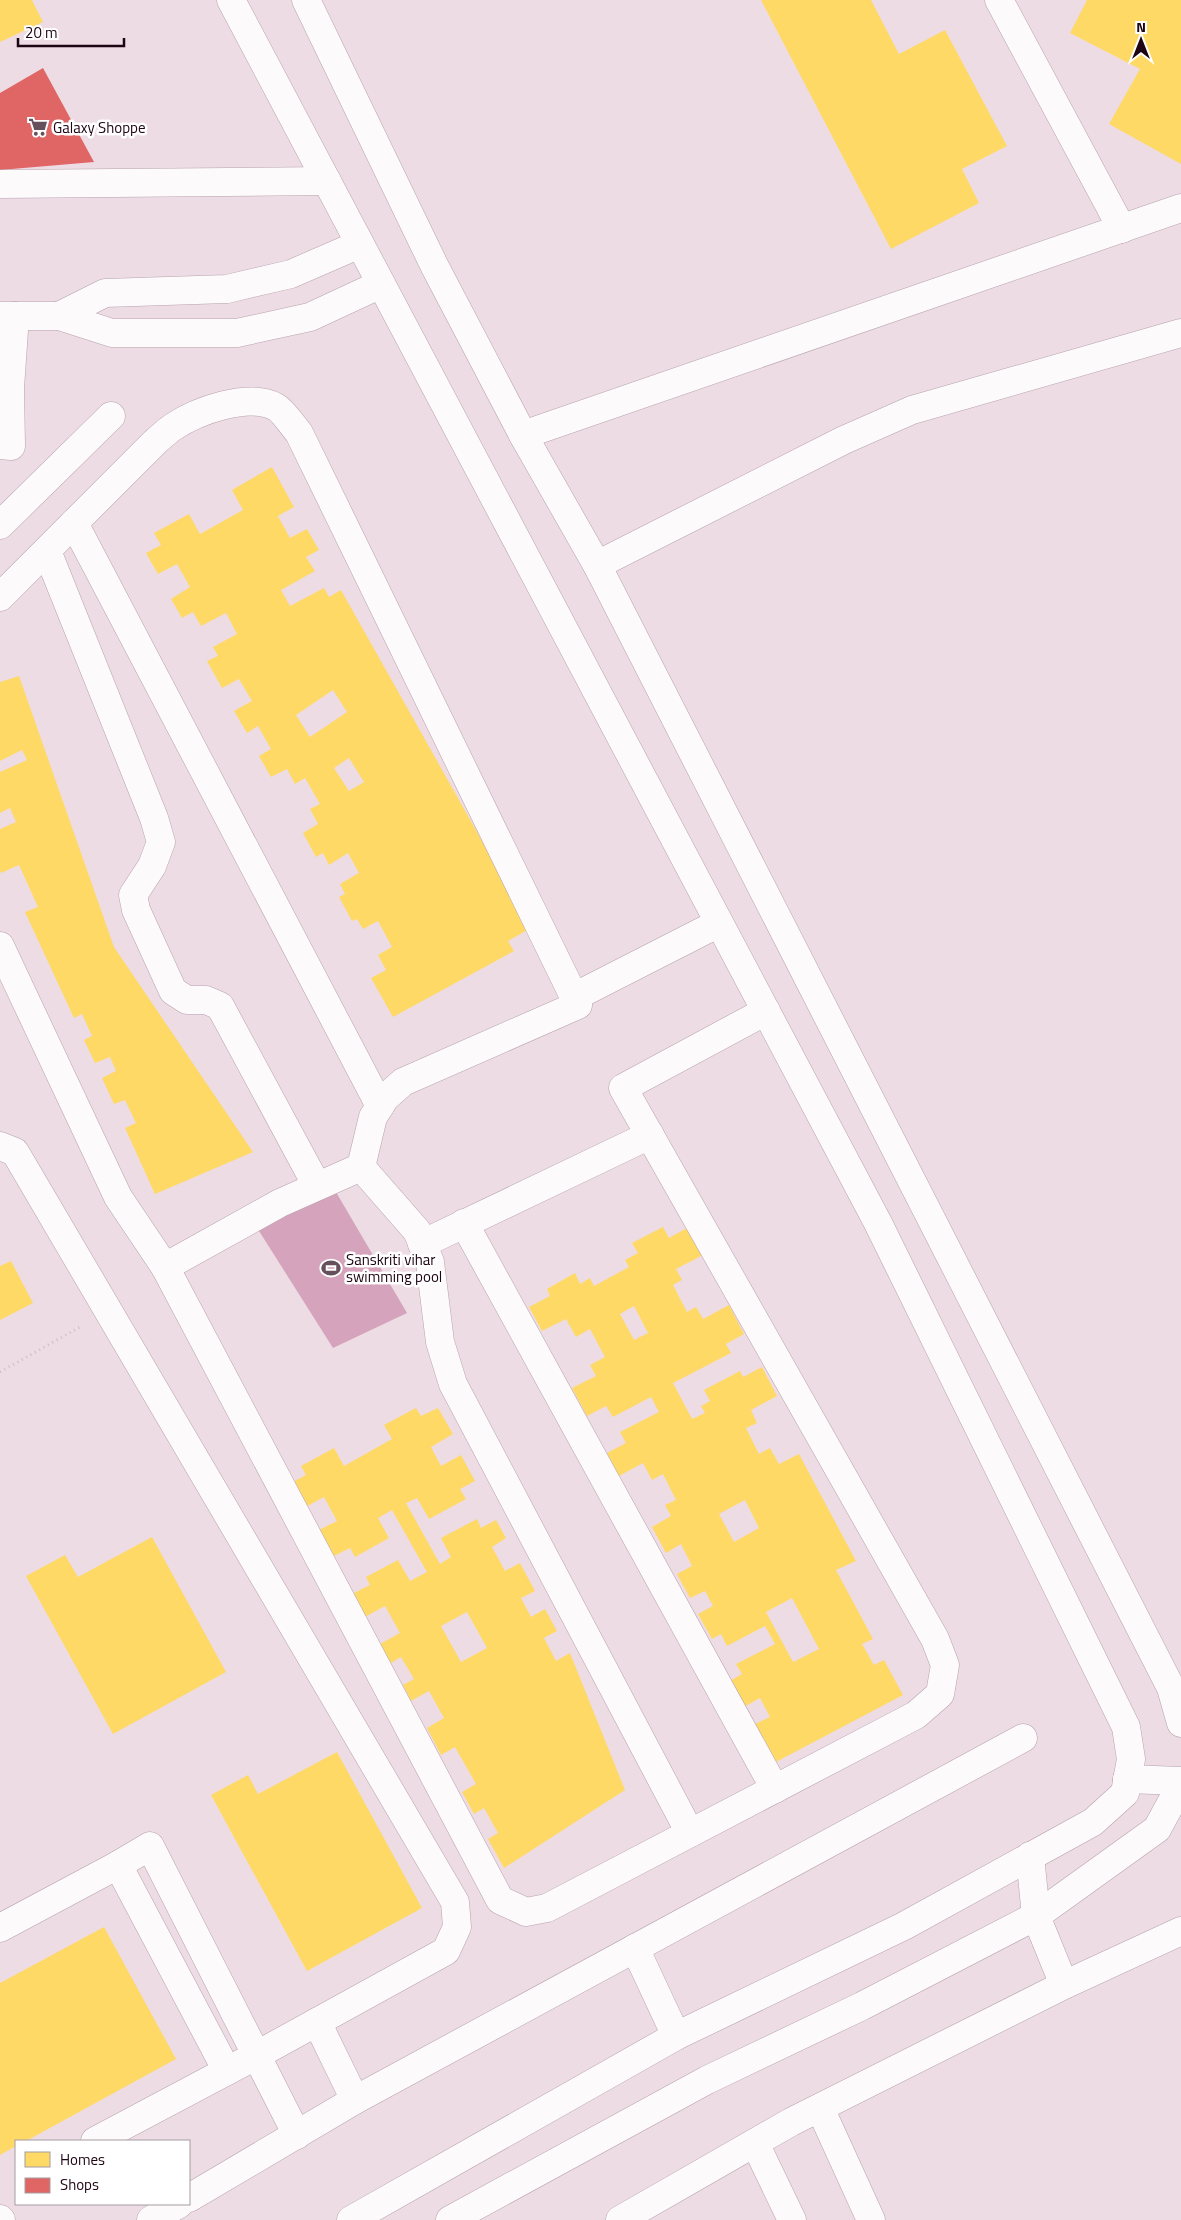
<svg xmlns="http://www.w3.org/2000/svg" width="1181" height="2220" viewBox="0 0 1181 2220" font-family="'Titillium Web',sans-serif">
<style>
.water{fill:#d5a3bb}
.homes{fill:#ffd966;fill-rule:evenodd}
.shops{fill:#e06666}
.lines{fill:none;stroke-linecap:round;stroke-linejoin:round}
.minor-casing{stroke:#b8a2ad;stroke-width:29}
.tertiary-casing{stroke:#b8a2ad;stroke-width:29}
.path{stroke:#c8c1c5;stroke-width:3;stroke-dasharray:1 4;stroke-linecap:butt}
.minor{stroke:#fcfafb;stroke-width:28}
.tertiary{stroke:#fcfafb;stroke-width:28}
.labels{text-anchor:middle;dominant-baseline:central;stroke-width:5;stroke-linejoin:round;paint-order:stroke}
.poi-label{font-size:15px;fill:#1e0513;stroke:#fff;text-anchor:start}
</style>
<rect width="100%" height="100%" fill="#eddce4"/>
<path class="water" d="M333,1187L407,1313L333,1348L254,1223Z"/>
<g class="homes">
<path d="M0,0H32L43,22L0,42Z"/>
<path d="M761,0H871L899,54L945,30L1007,146L962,169L979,203L891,249Z"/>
<path d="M1087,0H1181V164L1109,124L1140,69L1070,33Z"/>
<path d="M272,467L294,507L278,516L290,538L307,529L319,550L306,557L315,571L281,590L290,606L324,588L329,597L341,590L531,928L508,941L514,951L393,1017L371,978L386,970L378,955L392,947L378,921L363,929L357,919L352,921L339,897L345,894L340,884L359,873L348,853L329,865L323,853L316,857L303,833L318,824L310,809L320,804L305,778L295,784L287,769L271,777L259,756L271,749L258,726L247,733L234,711L252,701L239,679L222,688L207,661L218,656L213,647L237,634L226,613L201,626L193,612L182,618L171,599L190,587L177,564L158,574L146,553L161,545L154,533L189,514L200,534L243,510L232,490ZM333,690L347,712L310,737L296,715ZM349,758L364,782L349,791L334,768Z"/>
<path d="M19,676L114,947L253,1152L155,1194L125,1128L136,1123L125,1100L114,1104L102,1078L116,1071L110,1057L95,1063L84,1040L92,1036L82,1014L74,1018L25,912L38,907L19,865L1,873L0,871V829L16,822L10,808L0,813V772L27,760L22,750L0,761V682Z"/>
<path d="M663,1227L669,1238L687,1228L703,1255L676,1269L682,1280L673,1285L687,1312L696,1307L703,1319L729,1305L744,1334L726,1344L731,1353L673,1383L692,1419L705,1413L701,1406L710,1401L704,1390L740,1371L743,1377L762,1367L777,1396L751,1410L757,1423L746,1428L759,1454L770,1448L779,1464L799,1454L856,1561L836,1570L873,1639L862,1644L874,1665L884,1660L903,1695L774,1763L753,1725L770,1717L760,1698L744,1707L730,1681L742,1674L736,1664L775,1644L765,1626L727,1646L721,1634L712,1639L698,1614L713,1606L705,1591L690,1598L677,1574L692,1566L681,1544L666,1553L652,1527L671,1516L665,1505L676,1500L663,1474L652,1480L643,1463L619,1476L607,1453L626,1443L620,1432L659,1412L651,1397L613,1417L606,1406L587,1416L572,1388L596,1376L590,1365L605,1357L590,1329L576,1337L566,1319L542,1331L529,1307L550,1296L547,1289L575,1273L580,1284L590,1278L594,1286L629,1267L625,1260L638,1253L632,1243ZM634,1306L648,1333L634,1340L620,1314ZM745,1500L759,1528L734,1542L719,1514ZM792,1598L819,1649L793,1662L766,1612Z"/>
<path d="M11,1261L33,1303L0,1320V1266Z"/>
<path d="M416,1408L421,1416L438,1408L453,1434L431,1447L441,1466L461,1455L475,1481L460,1489L466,1499L429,1519L417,1498L406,1503L440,1564L451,1557L441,1538L477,1519L481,1528L496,1520L506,1538L492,1547L505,1571L520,1563L535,1591L521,1598L531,1617L545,1609L557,1631L544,1638L556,1661L570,1653L625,1790L504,1868L488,1839L498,1833L484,1808L474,1814L462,1792L476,1784L455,1747L441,1755L427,1728L444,1718L429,1691L411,1701L403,1685L414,1679L401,1657L391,1663L380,1644L400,1633L385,1606L365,1617L352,1594L370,1585L366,1577L398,1560L410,1581L427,1572L392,1510L378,1518L389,1538L355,1557L350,1548L332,1557L317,1531L337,1521L324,1497L304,1508L291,1483L306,1475L301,1466L334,1448L344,1466L392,1439L384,1425ZM467,1612L487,1648L461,1662L441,1626Z"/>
<path d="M152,1537L226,1672L113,1734L26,1576L65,1555L78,1577Z"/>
<path d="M337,1752L422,1908L307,1971L211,1795L248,1775L258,1794Z"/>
<path d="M104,1927L176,2059L26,2141H16V2146L0,2155V1983Z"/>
</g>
<path class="shops" d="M43,68L94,162L0,170V93Z"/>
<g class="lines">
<g class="minor-casing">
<g id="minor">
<path d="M999,0L1122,229"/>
<path d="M0,184L327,181"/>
<path d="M0,316H59L112,333H237L310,317L381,284"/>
<path d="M59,316L105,293L227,289L291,274L360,244"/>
<path d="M523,435L1181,208"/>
<path d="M0,445L11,446L10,388L15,316"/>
<path d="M74,523L380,1106"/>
<path d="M0,525L111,416"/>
<path d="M47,551L154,818L161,842L152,866L133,895L136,910L173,991L187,1000H206L220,1006L317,1186"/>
<path d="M597,565L844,440L912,410L1181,333"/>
<path d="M0,597L155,442C161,437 167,431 173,427C197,411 248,392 276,407C284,412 292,425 299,433L578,1005L403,1082L385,1098L373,1117L361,1167L280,1203L165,1267"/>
<path d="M0,946L118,1197L165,1267L500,1900L526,1912L547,1908L916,1715L940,1694L945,1665L935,1639L623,1088L766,1011"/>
<path d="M574,997L719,923"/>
<path d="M0,1146L15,1152L455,1902L457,1927L446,1951L257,2055L95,2141"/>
<path d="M361,1167L417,1231L430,1262L440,1342L453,1384L690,1833"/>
<path d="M464,1223L775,1789"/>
<path d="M422,1244L650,1135"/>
<path d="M1127,1779L1181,1781"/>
<path d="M1030,1856L1036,1916L1064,1985"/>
<path d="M0,1928L118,1865"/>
<path d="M635,1948L676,2036"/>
<path d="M317,2022L355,2100"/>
<path d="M227,2071L118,1865L150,1846L297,2135"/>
<path d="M820,2108L871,2220"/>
<path d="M755,2143L792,2220"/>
<path d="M189,2198L355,2100L1023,1738"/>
<path d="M0,2219L1,2220"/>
<path d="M151,2220L179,2204"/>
<path d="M620,2220L791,2122L1064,1985L1181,1931"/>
</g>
</g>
<g class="tertiary-casing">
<g id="tertiary">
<path d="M231,0L878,1223L1126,1727L1131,1759L1125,1793L1093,1822L904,1926L676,2036L351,2220"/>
<path d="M306,0L434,265L523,435L597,565L1171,1688L1181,1723"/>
<path d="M450,2220L707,2080L862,2006L1036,1916L1157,1829L1181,1785"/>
</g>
</g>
<path class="path" d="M0,1372L80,1327"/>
<use href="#minor" class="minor"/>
<use href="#tertiary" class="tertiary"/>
</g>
<defs>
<g id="supermarket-bare" transform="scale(1.5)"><path d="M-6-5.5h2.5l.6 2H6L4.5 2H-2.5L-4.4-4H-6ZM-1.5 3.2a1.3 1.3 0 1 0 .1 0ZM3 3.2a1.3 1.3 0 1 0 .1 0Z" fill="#66505c" stroke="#fff" stroke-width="2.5" paint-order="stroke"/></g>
<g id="stadium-bare" transform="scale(1.5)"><path d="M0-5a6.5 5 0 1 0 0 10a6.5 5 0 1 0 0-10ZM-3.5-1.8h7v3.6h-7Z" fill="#66505c" stroke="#fff" stroke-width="2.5" paint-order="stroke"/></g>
</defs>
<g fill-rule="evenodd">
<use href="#supermarket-bare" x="38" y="127"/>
<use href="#stadium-bare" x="331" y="1268"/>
</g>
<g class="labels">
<g class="poi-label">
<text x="53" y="127">Galaxy Shoppe</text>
<text x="346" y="1259">Sanskriti vihar<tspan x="346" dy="17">swimming pool</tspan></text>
</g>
</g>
<rect x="15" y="2140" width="175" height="65" fill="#ffffff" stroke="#a59ba1"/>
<rect x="25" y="2152" width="25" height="15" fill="#ffd966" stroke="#a59ba1"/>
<text x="60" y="2165" font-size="15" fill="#1e0513">Homes</text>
<rect x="25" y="2178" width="25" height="15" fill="#e06666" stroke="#a59ba1"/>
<text x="60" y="2190" font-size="15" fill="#1e0513">Shops</text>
<g transform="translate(1141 40)" stroke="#ffffff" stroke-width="4" paint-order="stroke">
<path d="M0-4L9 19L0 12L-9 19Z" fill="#1e0513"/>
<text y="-8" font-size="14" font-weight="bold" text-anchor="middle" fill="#1e0513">N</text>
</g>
<path d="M18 38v8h106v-8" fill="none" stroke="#1e0513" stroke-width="2.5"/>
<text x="25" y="38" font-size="15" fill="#1e0513" stroke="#ffffff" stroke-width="4" paint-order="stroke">20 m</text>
</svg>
